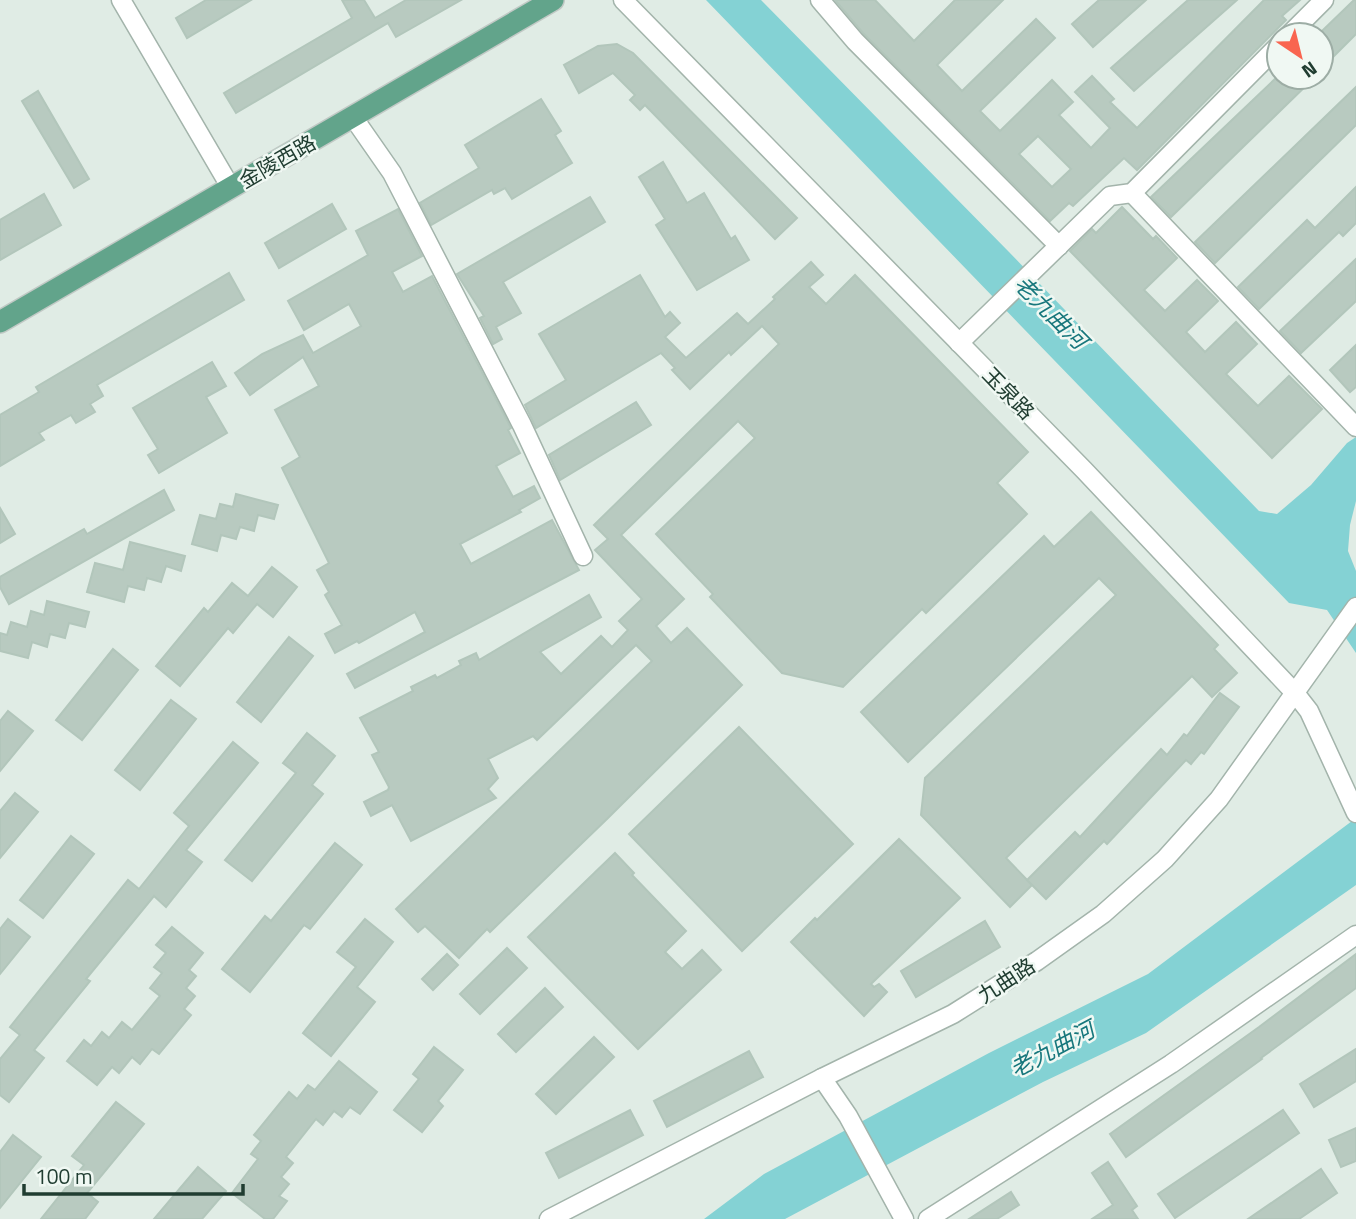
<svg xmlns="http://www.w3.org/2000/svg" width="1356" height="1219" viewBox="0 0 1356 1219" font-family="'Titillium Web','Noto Sans SC',sans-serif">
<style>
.water{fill:#84d2d4}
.building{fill:#b8cac0;stroke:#b2c6bb;stroke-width:2;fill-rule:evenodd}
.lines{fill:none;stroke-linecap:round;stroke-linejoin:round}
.minor-casing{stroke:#a3b4ab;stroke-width:21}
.major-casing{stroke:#c1c9c5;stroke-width:24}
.minor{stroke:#fff;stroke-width:18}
.major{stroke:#62a48b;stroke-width:21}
.labels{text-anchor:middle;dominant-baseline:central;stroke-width:5;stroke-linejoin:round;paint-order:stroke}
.street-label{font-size:21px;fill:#203d31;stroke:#f0f8f3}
.water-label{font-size:23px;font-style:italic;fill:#17777c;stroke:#f0f8f3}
</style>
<rect width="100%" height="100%" fill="#e0ece5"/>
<g class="water">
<path d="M706,0H761L1009,252L1259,511L1277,514L1311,485L1347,443L1356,437V501L1350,525L1348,551L1356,571V653L1327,610L1289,603Z"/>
<path d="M1356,818V885L1146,1033L1043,1082L785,1219H704L764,1174L989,1053L1148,974Z"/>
</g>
<g class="building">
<path d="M206,0H251L187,38L176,18Z"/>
<path d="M342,0H364L375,18L406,0H461L396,37L388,23L236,113L224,93L352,18Z"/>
<path d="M835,0H875L914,41L955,0H1003L937,65L962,91L1036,19L1055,38L980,111L1000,131L1052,80L1073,102L1059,115L1091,148L1110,128L1075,92L1092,76L1114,99L1110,102L1137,128L1264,0H1300L1282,16L1286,20L1137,170L1124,158L1073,206L1069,203L1050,221L863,33ZM1038,136L1071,169L1052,187L1019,154Z"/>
<path d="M1099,0H1146L1093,47L1072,24Z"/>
<path d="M1188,0H1237L1134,91L1111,68Z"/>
<path d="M1354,0H1356V34L1321,69V32Z"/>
<path d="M617,44L633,53L797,218L775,239L645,105L640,110L630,100L635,95L613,73L579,93L564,65L598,46Z"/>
<path d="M1277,77H1315L1171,217L1151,197Z"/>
<path d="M1356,87V125L1215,263L1195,242Z"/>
<path d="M38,91L89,179L74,188L22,101Z"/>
<path d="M541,99L561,131L555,135L572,163L512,199L505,188L494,194L492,190L431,225L420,203L479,168L465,145Z"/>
<path d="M663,162L687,203L704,193L731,239L735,236L749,260L697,290L656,225L665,219L639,177Z"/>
<path d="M1356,187V223L1343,236L1339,232L1259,309L1238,287L1307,220L1315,228Z"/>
<path d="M44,194L61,225L0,260V220Z"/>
<path d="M590,197L605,222L503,282L521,313L496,327L502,339L493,344L480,318L484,316L457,274Z"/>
<path d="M332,204L346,229L279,268L265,243Z"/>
<path d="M1122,207L1153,239L1156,236L1177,258L1144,290L1165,311L1197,280L1218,301L1186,332L1205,352L1236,322L1257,344L1226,374L1258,406L1289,376L1322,409L1272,458L1070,251L1092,229L1096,233Z"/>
<path d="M398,209L422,256L392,272L403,292L432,276L511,428L508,430L520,453L496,466L513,497L534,486L540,498L519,510L521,512L460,544L471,564L552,520L579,570L355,688L347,674L425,632L415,612L359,643L357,641L335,653L325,634L342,625L325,595L329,592L317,570L329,563L282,468L300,457L275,410L319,386L303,357L250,395L235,373L262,354L303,335L313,353L361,326L349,304L304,330L288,301L368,255L356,231Z"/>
<path d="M1356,259V301L1301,353L1280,331Z"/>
<path d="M811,262L823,275L809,287L826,304L855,275L1028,452L997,483L1027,514L926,613L922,609L843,687L782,673L710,597L713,594L656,534L755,438L738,421L621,535L684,599L656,626L671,643L687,628L742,685L608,818L490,932L487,929L459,958L425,926L418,932L396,909L652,661L636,645L537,740L533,736L488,759L498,778L488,789L496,798L411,841L392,805L371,816L364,802L388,790L389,787L372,755L379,752L360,718L413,691L411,687L435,675L437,678L461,665L459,661L476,653L479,660L589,595L601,617L540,652L561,674L601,636L612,647L628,630L619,621L642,599L595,550L608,539L594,525L779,344L762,326L731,355L729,352L690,389L672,370L675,368L661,353L536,428L525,405L566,380L539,334L640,275L665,317L670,312L680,323L665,337L686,358L737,313L748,324L775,299L773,297Z"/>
<path d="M229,273L244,300L97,385L103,396L90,404L95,412L76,423L71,415L39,433L44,440L0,466V415L39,392L36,387Z"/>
<path d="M1356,345V387L1350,392L1330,370Z"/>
<path d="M212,362L226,386L206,397L227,433L159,473L148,455L158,449L133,408Z"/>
<path d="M636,402L651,425L560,480L549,455Z"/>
<path d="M164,490L174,510L9,604L0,587V577L84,529L87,534Z"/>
<path d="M236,494L278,505L274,519L258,515L254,531L240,527L236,539L221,535L217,551L192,544L200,515L216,519L220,504L233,507Z"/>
<path d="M0,508L15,534L0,543Z"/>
<path d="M1091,512L1218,645L1214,649L1237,673L1212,697L1192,676L1006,858L1032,885L1010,907L921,815L925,778L1116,595L1099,578L908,762L861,712L1044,536L1054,547Z"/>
<path d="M130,542L185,556L181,571L166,566L161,582L147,578L144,590L128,586L124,602L87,592L95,563L123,570Z"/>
<path d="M272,567L297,587L273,617L257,604L233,633L228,628L180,686L156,666L204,608L208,612L232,583L248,596Z"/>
<path d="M47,601L89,612L85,627L69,623L65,638L50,634L47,647L32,642L28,658L0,651V633L7,635L11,622L27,627L31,611L44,615Z"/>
<path d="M289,637L313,656L261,722L237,702Z"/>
<path d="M113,649L138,670L82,740L56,720Z"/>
<path d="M1220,693L1239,707L1204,754L1201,752L1191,764L1186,760L1107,844L1104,841L1046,899L1027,880L1075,832L1080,837L1161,749L1167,755L1184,734L1187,736Z"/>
<path d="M171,700L196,719L140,790L115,770Z"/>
<path d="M8,711L33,731L0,771V721Z"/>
<path d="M739,727L853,844L742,951L629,834Z"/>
<path d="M307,733L335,756L312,785L323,794L252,881L225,860L296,773L283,763Z"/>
<path d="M233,742L258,763L186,850L202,862L166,907L154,896L86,979L90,981L34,1050L44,1058L9,1102L0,1095V1059L20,1035L10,1027L128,880L139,889L189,826L174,813Z"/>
<path d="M15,793L38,812L0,858V811Z"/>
<path d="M71,836L94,854L43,918L20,900Z"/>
<path d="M899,839L960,898L871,984L874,987L879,984L887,992L864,1016L791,942L815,918L817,920Z"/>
<path d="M335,843L362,865L310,929L304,925L250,992L222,969L265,916L271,921Z"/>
<path d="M615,853L634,873L632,875L686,931L665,952L682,969L702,950L721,970L638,1049L528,937Z"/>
<path d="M8,919L30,937L0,974V929Z"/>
<path d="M365,919L393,942L357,987L375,1002L331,1056L303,1033L356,967L337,952Z"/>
<path d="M985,921L1000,947L916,997L901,971Z"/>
<path d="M172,927L203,953L189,970L196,976L186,988L195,996L184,1009L191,1015L159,1054L152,1049L140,1064L132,1057L119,1073L112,1067L97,1085L67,1061L84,1040L91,1046L102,1032L109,1038L122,1022L132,1030L160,996L150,988L162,973L154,967L166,953L156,945Z"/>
<path d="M507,948L527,968L480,1014L460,994Z"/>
<path d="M447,954L458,965L433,990L422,979Z"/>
<path d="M1356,954V988L1261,1058L1262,1059L1126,1157L1110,1134L1259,1027Z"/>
<path d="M545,988L563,1007L516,1052L498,1034Z"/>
<path d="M594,1037L614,1057L556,1114L536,1094Z"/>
<path d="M434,1047L463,1070L438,1101L443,1106L422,1132L394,1110L419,1079L413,1074Z"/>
<path d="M1356,1049V1081L1314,1107L1300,1084Z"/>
<path d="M749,1051L763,1077L667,1127L654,1101Z"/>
<path d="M339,1061L377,1092L360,1114L350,1107L342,1117L334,1111L323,1125L316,1119L286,1157L293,1163L281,1177L289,1184L279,1196L287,1201L273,1219H265L232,1193L258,1159L251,1154L261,1141L254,1135L289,1092L297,1099L308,1085L315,1090Z"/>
<path d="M116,1102L144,1124L87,1193L98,1202L85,1219H41L84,1165L72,1156Z"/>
<path d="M630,1110L643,1135L559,1178L546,1153Z"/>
<path d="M1283,1110L1299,1133L1175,1218L1158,1194Z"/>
<path d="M1356,1128V1161L1341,1167L1329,1140Z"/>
<path d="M13,1135L41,1157L0,1208V1152Z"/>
<path d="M1108,1162L1137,1206L1132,1210L1138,1219H1092L1113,1205L1092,1173Z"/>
<path d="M198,1167L226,1191L202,1219H154Z"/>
<path d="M1321,1169L1337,1193L1299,1219H1248Z"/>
<path d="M1011,1192L1019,1205L997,1219H969Z"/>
</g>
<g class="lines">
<g class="minor-casing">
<g id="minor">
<path d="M121,0L231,188"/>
<path d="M623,0L1084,470L1295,693L1309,711L1356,813"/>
<path d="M820,0L855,41L1059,246"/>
<path d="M1289,35L1324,0"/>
<path d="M353,117L392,173L522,425L583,556"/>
<path d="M1132,193L1356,427"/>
<path d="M959,343L1110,196L1132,193L1279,45"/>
<path d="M822,1078L848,1116L904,1219"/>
<path d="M549,1219L822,1078L953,1014L1037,961L1103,914L1165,859L1219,799L1356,607"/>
<path d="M928,1219L1171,1064L1356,935"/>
</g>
</g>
<g class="major-casing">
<path id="major" d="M0,322L553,0"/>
</g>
<use href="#minor" class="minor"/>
<use href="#major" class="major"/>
</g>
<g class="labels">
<g class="street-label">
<text transform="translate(277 161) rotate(-30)">金陵西路</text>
<text transform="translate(1009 393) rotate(46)">玉泉路</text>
<text transform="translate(1006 980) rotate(-33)">九曲路</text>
</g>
<g class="water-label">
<text transform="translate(1051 312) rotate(45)">老九曲河</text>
<text transform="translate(1052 1049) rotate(-28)">老九曲河</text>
</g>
</g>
<g transform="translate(1300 56) rotate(145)"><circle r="33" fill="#f0f8f3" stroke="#9dada5" stroke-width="2"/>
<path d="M0-5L12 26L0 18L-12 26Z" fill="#f96550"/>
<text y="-10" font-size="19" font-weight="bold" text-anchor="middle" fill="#203d31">N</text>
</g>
<path d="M24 1184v10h219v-10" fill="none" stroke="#203d31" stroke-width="3.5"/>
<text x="35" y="1184" font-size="21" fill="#203d31" stroke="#f0f8f3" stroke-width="5" paint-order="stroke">100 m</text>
</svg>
